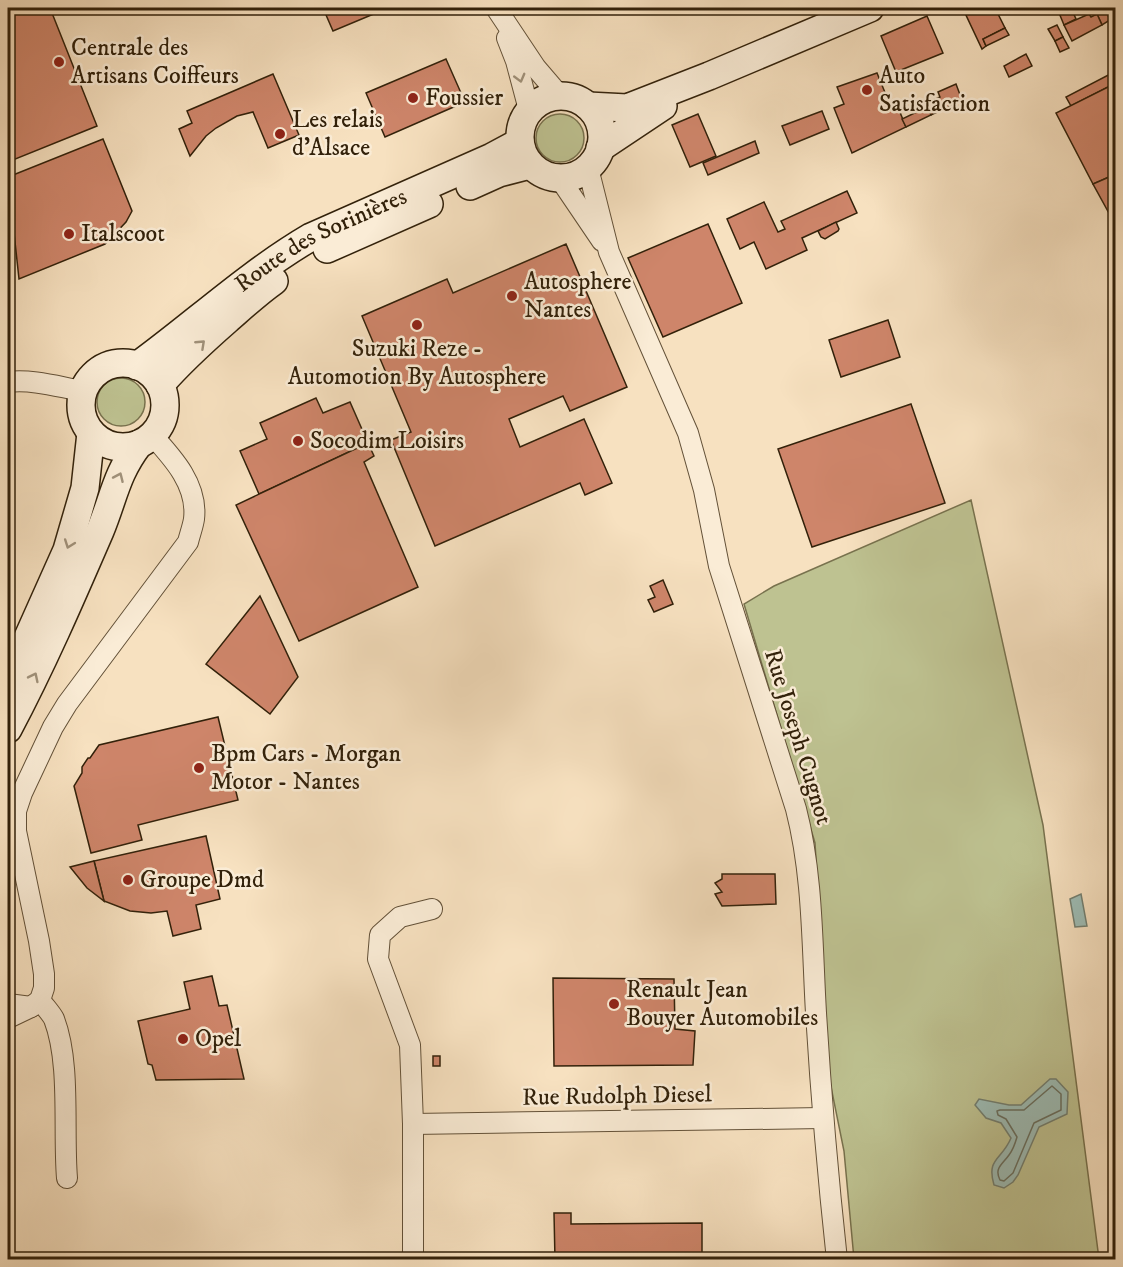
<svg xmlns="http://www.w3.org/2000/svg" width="1123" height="1267" viewBox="0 0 1123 1267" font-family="'IM FELL DW Pica',serif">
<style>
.green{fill:#bec291;stroke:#78724e;stroke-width:1.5}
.water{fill:#9dbdb6;stroke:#727f71;stroke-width:1.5}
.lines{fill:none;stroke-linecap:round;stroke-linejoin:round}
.shore{stroke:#686f60;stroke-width:1.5}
.building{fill:#ce856a;stroke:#32210a;stroke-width:1.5}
.minor-casing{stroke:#635138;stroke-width:22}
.secondary-casing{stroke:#32210a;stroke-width:30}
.minor{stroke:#faecd6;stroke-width:20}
.secondary{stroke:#faecd6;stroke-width:27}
.oneway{stroke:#a0917a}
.poi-dot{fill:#8f2418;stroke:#faecd6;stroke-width:2}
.labels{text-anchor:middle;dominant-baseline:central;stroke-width:5;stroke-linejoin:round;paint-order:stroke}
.poi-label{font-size:24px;fill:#32210a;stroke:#faecd6;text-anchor:start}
.street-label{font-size:24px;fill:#32210a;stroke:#faecd6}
</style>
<rect width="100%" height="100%" fill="#f7e1c0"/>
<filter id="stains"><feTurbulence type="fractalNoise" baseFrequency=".00333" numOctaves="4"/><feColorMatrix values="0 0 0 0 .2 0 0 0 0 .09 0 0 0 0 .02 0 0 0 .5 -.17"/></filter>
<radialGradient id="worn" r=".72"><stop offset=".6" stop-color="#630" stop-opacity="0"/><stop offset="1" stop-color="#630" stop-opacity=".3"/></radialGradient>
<g class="green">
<circle cx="560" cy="138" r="24"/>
<circle cx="121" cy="402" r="24"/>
<path d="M971,500L1043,825L1099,1259H854L844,1151L829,1077L815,843L744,604L774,586Z"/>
</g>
<g class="water">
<path d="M1081,894L1087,926L1075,927L1070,899Z"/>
<path d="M1050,1079H1056L1068,1092L1067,1114L1039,1127L1018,1175L1013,1182L1004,1188L994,1185C986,1158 1002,1160 1011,1138L1001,1123L986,1118L975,1105L979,1099L1009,1105H1021Z"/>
</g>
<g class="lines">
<path class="shore" d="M1052,1086L1061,1094V1110L1034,1123L1013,1173L1004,1181L1000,1180C994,1168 1002,1165 1009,1155C1013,1150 1015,1144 1017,1137L1006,1119L998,1115L997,1111L1000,1110H1024Z"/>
</g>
<g class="building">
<path d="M8,8H50L97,126L8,162Z"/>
<path d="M323,8H388L333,31Z"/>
<path d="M976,8H995L1005,28L983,39L986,46L982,49L965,13Z"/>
<path d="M1057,8H1071L1076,19L1064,25Z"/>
<path d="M1106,11L1110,20L1102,25L1097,14Z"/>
<path d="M1089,14L1091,17L1097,14L1102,25L1072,41L1064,25Z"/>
<path d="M927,16L943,53L896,72L881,36Z"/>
<path d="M1057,25L1063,37L1055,41L1048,29Z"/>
<path d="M1005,28L1009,35L986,46L983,39Z"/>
<path d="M1063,37L1069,48L1060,52L1055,41Z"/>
<path d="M1026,54L1032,66L1009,77L1004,66Z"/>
<path d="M446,59L465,102L385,137L366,93Z"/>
<path d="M1116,71V83L1071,106L1066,97Z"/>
<path d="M877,73L893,112L899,110L906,127L852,153L834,108L844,104L837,87Z"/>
<path d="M273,74L299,135L268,148L253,112L237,116L216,128L206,136L190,156L179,129L192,123L187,111Z"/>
<path d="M1116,83V174L1093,184L1056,113Z"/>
<path d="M956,84L962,100L931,115L926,103L940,97L938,92Z"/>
<path d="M927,107L931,115L906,127L902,119Z"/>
<path d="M822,111L829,129L790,145L782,126Z"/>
<path d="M698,114L716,156L690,167L672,125Z"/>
<path d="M103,139L132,211L126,222L105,244L19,279L8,177Z"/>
<path d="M755,141L759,153L708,175L703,163Z"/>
<path d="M1116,174V226L1093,184Z"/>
<path d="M847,191L857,213L802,238L807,250L766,269L754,242L740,249L727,219L764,202L778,232L785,229L781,221Z"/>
<path d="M836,222L839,229L838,231L825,239L821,237L818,231Z"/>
<path d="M708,224L742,303L663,337L628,258Z"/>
<path d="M566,244L627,387L570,411L563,396L509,419L520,447L584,419L612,483L585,495L580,483L435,546L391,440L411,432L362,316L447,279L453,293Z"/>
<path d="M888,320L900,357L841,377L829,340Z"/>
<path d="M316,398L323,413L350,402L368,443L259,494L240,451L267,439L260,423Z"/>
<path d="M911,404L945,503L812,547L778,449Z"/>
<path d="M368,443L374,456L364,462L418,587L299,641L236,505Z"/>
<path d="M663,580L673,604L654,612L648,600L655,597L650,586Z"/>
<path d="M260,596L298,677L270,714L206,664Z"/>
<path d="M218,717L238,800L138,825L142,840L91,853L74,786L82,773V767L88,758H90L99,745Z"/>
<path d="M206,836L220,899L196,905L201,929L173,936L167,911L151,913L130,911L104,901L94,861Z"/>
<path d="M94,861L104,901L87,888L70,867Z"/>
<path d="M722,874H775L776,904L722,906L715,894L722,892L715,883L722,879Z"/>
<path d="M212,976L219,1006L227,1005L244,1079L156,1080L152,1065L148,1064L138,1021L190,1009L184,982Z"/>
<path d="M553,978L674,979L675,1029L695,1031L693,1065L554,1066Z"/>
<rect x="433" y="1056" width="7" height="10"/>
<path d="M554,1213H571V1224L702,1223V1260H555Z"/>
</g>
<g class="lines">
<g class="minor-casing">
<g id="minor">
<path d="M496,8L536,68L560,96"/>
<path d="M507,38L516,61L529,110"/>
<path d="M588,168L609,252L688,433L704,490L719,566L796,809C813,875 812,945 816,1013C821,1096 828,1177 837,1260"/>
<path d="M560,179L602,241"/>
<path d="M8,382C33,379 59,387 83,391"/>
<path d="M40,1000C44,1006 51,1013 54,1019C71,1063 63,1130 67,1178"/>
<path d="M8,1004L31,1007L8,1018"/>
<path d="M31,1007L40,1000L44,988V974L39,941L16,831V811L22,793L53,727L67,704L188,542C190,534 193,526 194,519C198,485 173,458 152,435"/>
<path d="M413,1124L822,1118"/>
<path d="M413,1260V1124L410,1045L378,959L380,935L400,917L432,909"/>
</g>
</g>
<g class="secondary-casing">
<g id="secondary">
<circle cx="561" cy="137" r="41"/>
<path d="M588,106L627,108L709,76L870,8"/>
<path d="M600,148L663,106"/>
<path d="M470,186L499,173L530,165"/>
<path d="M327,249L429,204"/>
<circle cx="123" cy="405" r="42"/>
<path id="s1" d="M137,366C196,323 248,274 311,237L492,157L520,142"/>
<path d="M160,385C180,362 203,341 227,320C242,307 257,293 274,281"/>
<path d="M8,682L67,550L85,488L91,433"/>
<path d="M8,729C42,665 71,598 100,531C114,497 116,474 139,444"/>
</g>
</g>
<use href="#minor" class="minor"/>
<use href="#secondary" class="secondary"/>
</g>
<defs><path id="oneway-chevron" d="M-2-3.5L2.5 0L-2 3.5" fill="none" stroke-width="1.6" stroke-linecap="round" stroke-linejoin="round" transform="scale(1.5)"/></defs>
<g class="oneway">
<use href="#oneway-chevron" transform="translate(520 78) rotate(75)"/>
<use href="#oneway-chevron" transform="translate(201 344) rotate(-43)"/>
<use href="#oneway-chevron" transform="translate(119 477) rotate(-66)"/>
<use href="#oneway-chevron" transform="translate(69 544) rotate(110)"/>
<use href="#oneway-chevron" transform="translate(34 677) rotate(-64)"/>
</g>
<g class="poi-dot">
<circle cx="59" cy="62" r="6"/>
<circle cx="867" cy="90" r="6"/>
<circle cx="413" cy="98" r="6"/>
<circle cx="280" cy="134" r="6"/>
<circle cx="69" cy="234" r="6"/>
<circle cx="512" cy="296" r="6"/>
<circle cx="417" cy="325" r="6"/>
<circle cx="298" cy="441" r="6"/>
<circle cx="199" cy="768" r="6"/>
<circle cx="128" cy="880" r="6"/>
<circle cx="614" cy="1004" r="6"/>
<circle cx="183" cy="1039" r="6"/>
</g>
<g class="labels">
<g class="poi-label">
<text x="71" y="48">Centrale des<tspan x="71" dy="28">Artisans Coiffeurs</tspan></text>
<text x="879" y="76">Auto<tspan x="879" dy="28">Satisfaction</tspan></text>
<text x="425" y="98">Foussier</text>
<text x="292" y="120">Les relais<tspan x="292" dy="28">d'Alsace</tspan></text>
<text x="81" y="234">Italscoot</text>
<text x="524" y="282">Autosphere<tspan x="524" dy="28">Nantes</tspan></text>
<text x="417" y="349" text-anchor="middle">Suzuki Reze -<tspan x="417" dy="28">Automotion By Autosphere</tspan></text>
<text x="310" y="441">Socodim Loisirs</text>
<text x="211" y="754">Bpm Cars - Morgan<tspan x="211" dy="28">Motor - Nantes</tspan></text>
<text x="140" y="880">Groupe Dmd</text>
<text x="626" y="990">Renault Jean<tspan x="626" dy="28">Bouyer Automobiles</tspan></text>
<text x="195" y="1039">Opel</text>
</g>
<g class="street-label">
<text stroke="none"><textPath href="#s1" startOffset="224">Route des Sorinières</textPath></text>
<text transform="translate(798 737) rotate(73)">Rue Joseph Cugnot</text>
<text transform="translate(617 1096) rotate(-1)">Rue Rudolph Diesel</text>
</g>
</g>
<rect width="1123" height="1267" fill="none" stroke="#f7e1c0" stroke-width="30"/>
<rect x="9" y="9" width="1105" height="1249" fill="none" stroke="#32210a" stroke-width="3"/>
<rect x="15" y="15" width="1093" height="1237" fill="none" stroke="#32210a" stroke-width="1.5"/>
<rect width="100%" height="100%" filter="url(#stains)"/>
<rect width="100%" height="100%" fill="url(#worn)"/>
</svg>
